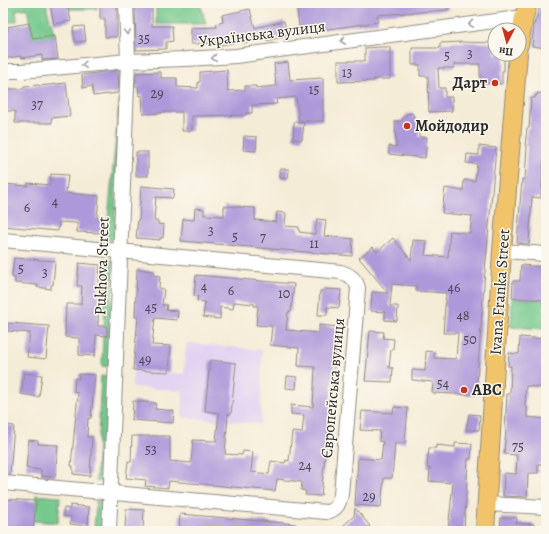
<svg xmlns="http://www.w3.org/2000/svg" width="549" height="534" viewBox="0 0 549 534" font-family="Alegreya,serif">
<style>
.built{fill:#e3d3f2}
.green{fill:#73c88c;stroke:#4f7a5c}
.building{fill:#ad98da}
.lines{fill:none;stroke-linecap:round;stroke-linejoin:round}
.minor-casing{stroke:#908c81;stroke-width:16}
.major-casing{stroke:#908c81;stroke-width:20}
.minor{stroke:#fff;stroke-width:14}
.major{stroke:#f1c36a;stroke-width:18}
.oneway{stroke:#a0a0a0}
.poi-dot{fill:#c8321e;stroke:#fbf7ec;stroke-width:1.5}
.labels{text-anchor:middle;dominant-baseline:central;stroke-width:3;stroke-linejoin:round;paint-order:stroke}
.number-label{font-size:14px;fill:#4c4657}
.street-label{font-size:16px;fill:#2b2b2b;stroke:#fbf7ec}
.poi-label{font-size:16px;font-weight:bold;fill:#2b2b2b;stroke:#fbf7ec;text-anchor:start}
</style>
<rect width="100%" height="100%" fill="#fbf7ec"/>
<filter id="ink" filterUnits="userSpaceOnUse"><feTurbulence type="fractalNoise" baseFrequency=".025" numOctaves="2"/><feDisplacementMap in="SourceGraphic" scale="8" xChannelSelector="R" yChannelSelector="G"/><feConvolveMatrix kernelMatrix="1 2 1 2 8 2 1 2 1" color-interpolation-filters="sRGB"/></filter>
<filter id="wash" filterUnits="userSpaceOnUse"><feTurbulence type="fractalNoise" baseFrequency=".012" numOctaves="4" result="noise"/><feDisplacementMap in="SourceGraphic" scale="16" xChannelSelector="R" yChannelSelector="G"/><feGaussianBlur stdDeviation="0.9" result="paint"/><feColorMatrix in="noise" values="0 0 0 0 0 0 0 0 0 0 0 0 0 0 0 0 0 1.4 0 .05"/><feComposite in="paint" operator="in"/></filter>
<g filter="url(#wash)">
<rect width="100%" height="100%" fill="#f5ecd7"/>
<path class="built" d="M186,343L262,350L261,424L182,417L183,391L132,387L133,370L184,374Z"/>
<g class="green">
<path d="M3,3H47V9L55,36L33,40L27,8L16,10L17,21L6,23V29L3,30Z"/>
<path d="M68,3H97V9H69Z"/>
<path d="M156,3H200L206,24H156Z"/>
<path d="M120,93L114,241L106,240Z"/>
<path d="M106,259L113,260L109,367L102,366L103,336H107V327L104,326Z"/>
<path d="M512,298L544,300L543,329L511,327Z"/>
<path d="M101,376H108L104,482L96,481Z"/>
<path d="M36,495L60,497L58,523L34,521Z"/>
<path d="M96,501H103L102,531H94Z"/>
</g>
<g id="blocks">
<g class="building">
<path d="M57,3H67L71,21L54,24L50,4Z"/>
<path d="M100,3H117V37H105V19H100Z"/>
<path d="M135,3H152V26H172L173,41L166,42V49L136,50Z"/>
<path d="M296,3H448V10L377,15L378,22L300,33Z"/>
<path d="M541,3H546V48L532,46L534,25Z"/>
<path d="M250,9L255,28L284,21L287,36L267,41L266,38L244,43L243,41L221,45L220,43L191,44V28L217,27L216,24L223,22L222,15Z"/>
<path d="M29,23L33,39L55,36L58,59L42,60V55L21,58V56L3,59V32L8,31L7,27Z"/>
<path d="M84,26L86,41L75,42L73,27Z"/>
<path d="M462,42L495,43V54H504V71H502V84L480,83V64H454V68H438L439,88H445V97H452V111L429,112L428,76H420V65H412V48H440V43Z"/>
<path d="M381,47H390V79H374V81L338,82V61H365V48Z"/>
<path d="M288,62L290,80L323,78V121H299L296,97L276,99L277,104L252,105V113H246V115L192,116V131H182V112H162V113L143,114L142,95L139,96L138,86H135L136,73L161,72V78H177V87L198,88V82H200V72L227,70L228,91L245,90V86H256V88L276,86L274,64Z"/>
<path d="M119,70L118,93L93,96L92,86L83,88L82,75Z"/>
<path d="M66,83L70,116L51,118L52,123H15V111H3V89H24V86L39,85L40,86Z"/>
<path d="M537,93L546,94V148H545L541,198L532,197L529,244L517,243L522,179H525L527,146H525L527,128H529L531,98H535V95L537,96Z"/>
<path d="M412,113L419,125V137H427L425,158L389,154V146L396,147L395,121H401L407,114Z"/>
<path d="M294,122L304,123L302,140L293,139Z"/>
<path d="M244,136L257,137L256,151L243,150Z"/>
<path d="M479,146L496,148L485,271L476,395L432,393L433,382L412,380V370L425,371L426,351L434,352V358L456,359L458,333H443L446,293L416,291V286L392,284L390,306H398L397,321L385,320V312L371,311L372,292L388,293L359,258L373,247L377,252L393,238L411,260L413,240L427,241L425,255L448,257L450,231L470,233L472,216L442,213L445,188L463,191L464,180L475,181L477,164L466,163L467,154L479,155Z"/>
<rect x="136" y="152" width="12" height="24"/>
<path d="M280,169H289L288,179L280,178Z"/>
<path d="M51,174L68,175L66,193L99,196L97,219H101V233L77,232V223L59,222L58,231L3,226V184L28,186V183L50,185Z"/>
<path d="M141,186L174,189L173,198L156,197L154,221H158V224L164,225L163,238H160V240L136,238L138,219H139Z"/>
<path d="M224,206L255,208V220L276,222L277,212L286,213L285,226L299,227V232L315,234L317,219L326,220L324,236L353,239L352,256L181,241L183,219L194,220L195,208L204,209V215L224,216Z"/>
<path d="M14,258L55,261L53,285H51V289L37,287L38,285L15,283V278L12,277Z"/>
<path d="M79,263L100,265L98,296H99L98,326H107V336L96,335L95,356L79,355V338L65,337L66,304H81L82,286H77Z"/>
<path d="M521,265L546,267V300L512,298L513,281H520Z"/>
<path d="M137,269L154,271V275L160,276L159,288L164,289L162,305H167L166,310L178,311L177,320L155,318L152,345L171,346L169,372L133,370L138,317H135Z"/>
<path d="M196,275L294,284L291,312H288L286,330L319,333V325L338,327L321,496L305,495L306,491L301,490L302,482L277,479L275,491L169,481L168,488L145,486L146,480L126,478L128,461L131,462L132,436H170V461L191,463L193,440L216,441L219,413L205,411L210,360L236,363L231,414H228L225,454L242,455L243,451L253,452L251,472L269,474L271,461L285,463L286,460L289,461L292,432L302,433L304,415L291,414V405L313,407L315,367L298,366L299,348L270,345L272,326L256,325L258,306H254V304L234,302L233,309L220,307V319L203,317L205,302L197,301L198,296H194Z"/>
<path d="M324,289L341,290L339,308L327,307V315H318L320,291H323Z"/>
<path d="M8,323L49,326L46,359L27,357L30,333L7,331Z"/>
<path d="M370,331L384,332L383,338L394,339L393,349H391L389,368H393L392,382L365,381Z"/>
<path d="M520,337L546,339V388L526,386L525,407H527V417L546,419L544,464H538V473H528L527,497L503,496L504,473L516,474L517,455L504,454L506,429H505L507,394H510L511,366H508L509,353L519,354Z"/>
<path d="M24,373L42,375L39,397L21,394Z"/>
<path d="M79,374L95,375L91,417L90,419L88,418L87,437H92L90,476L73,474V466H71L78,393L74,392L75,378L79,379Z"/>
<path d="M287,376L297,377L296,389L286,388Z"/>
<path d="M133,401L156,403L155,409L174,411L173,423L132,420Z"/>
<path d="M394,407L408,408L405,443H395L392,478H384L381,507L355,505L358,458L381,460L383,442L379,441L380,431L360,430L362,411L393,413Z"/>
<path d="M469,414L480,415L479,430H466Z"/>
<path d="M6,425L14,426L10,475H3V455Z"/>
<path d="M29,440L38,441V444L58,445L55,477L41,476V470L26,468Z"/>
<path d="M455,443L472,444L471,459H468L464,531H448L453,483L429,481L430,468H427L429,448H436V445L455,447Z"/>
<path d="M3,499L36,501L33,531H7V529H3Z"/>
<path d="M70,505L89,507L88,526L70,524L71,517L63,516L64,508L70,509Z"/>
<path d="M355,508L370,526L364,531H337L354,516Z"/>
<path d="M126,509L144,510L143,529L125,528Z"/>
<path d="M180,514L296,524V531H179Z"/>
<path d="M501,518H517L516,523L534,524V531H500Z"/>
</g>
</g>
</g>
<g filter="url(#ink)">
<use href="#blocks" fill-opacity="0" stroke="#908c81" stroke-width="1"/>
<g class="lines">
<g class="minor-casing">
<g id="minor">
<path d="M3,71H22L128,61L186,59L236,56L524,17"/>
<path d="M3,240L341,272C350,275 356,279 358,288L341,494C339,504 337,510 326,512L3,483"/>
<path d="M502,251L546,254"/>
<path d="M487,504L546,507"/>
<path d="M109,531L128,61L126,3"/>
</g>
</g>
<g class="major-casing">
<g id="major">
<path d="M519,45L524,17L528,3"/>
<path d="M485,531L502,251L518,54"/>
</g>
</g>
<use href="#minor" class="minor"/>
<use href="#major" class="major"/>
</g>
<defs><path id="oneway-chevron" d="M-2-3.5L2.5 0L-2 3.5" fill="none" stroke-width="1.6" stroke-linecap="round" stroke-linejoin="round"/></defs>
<g class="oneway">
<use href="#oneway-chevron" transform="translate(471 24) rotate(172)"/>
<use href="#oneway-chevron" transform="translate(127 32) rotate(89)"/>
<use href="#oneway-chevron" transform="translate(343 41) rotate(172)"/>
<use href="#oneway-chevron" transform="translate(214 58) rotate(175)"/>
<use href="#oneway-chevron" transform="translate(84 65) rotate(175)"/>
</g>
</g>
<g class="poi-dot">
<circle cx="495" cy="83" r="4"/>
<circle cx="407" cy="126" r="4"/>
<circle cx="464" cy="390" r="4"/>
</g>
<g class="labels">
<g class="number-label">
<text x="144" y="38">35</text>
<text x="470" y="53">3</text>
<text x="447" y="55">5</text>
<text x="347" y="72">13</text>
<text x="314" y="89">15</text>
<text x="157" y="93">29</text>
<text x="37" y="104">37</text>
<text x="55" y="201">4</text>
<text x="27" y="207">6</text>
<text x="211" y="230">3</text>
<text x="235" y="236">5</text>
<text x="263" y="237">7</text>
<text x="314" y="243">11</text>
<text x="21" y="268">5</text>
<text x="45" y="272">3</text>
<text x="204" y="286">4</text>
<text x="454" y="287">46</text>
<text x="231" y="290">6</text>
<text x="284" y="293">10</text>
<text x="151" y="307">45</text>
<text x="463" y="315">48</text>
<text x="470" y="339">50</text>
<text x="145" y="359">49</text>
<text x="443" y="383">54</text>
<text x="518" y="446">75</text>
<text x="151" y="449">53</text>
<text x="305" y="465">24</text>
<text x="369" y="496">29</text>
</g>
<g class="street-label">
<text transform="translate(262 34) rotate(-7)">Українська вулиця</text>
<text transform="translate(102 266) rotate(-88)">Pukhova Street</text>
<text transform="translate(500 292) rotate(-86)">Ivana Franka Street</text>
<text transform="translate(333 388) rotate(-85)">Європейська вулиця</text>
</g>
<g class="poi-label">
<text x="487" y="83" text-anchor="end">Дарт</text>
<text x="415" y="126">Мойдодир</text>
<text x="472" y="390">ABC</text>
</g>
</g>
<rect width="549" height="534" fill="none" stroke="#fbf7ec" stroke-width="16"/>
<g transform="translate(507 42) rotate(186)"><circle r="19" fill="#fbf7ec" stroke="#a8a59f"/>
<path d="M0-3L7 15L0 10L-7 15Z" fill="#c8321e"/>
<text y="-6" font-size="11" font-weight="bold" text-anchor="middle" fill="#2b2b2b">Пн</text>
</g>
</svg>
